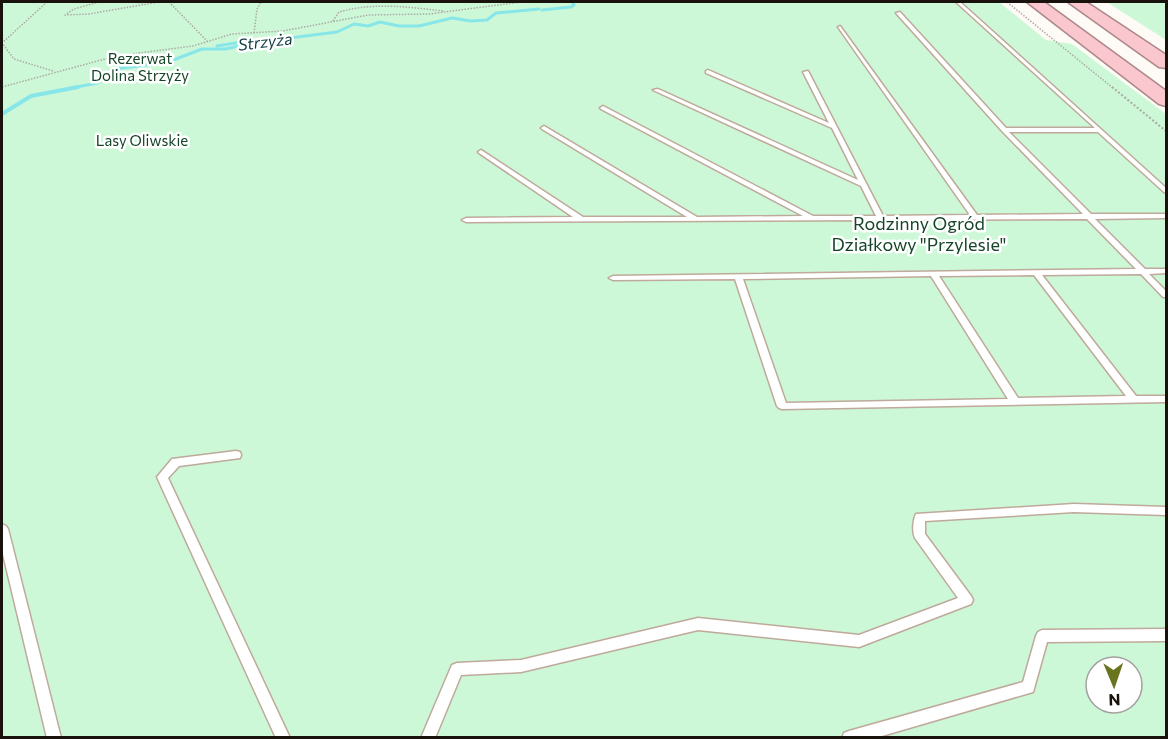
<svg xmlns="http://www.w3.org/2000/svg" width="1168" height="739" viewBox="0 0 1168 739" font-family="Commissioner,sans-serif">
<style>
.green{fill:#ccf8d8;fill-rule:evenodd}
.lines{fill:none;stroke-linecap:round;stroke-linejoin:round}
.stream-far1{stroke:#88e6e9;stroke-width:3}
.stream{stroke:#88e6e9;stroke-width:4}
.service-casing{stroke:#bfa99a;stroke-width:3}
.motorway-casing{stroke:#ac888a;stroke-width:3}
.path-far1{stroke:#aea9a4;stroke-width:1.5;stroke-dasharray:1.5 1.5;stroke-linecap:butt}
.path{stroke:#aea9a4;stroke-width:2;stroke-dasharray:2 2;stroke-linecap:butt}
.service{fill:#fff;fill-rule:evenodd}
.motorway{fill:#fbc7ce;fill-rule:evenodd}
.labels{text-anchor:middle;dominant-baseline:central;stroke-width:5;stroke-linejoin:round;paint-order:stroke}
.far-park-label{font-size:15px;fill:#154428;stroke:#fff}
.far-water-label{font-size:16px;font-style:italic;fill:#0f3c3e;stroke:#fff}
.park-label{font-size:18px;fill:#154428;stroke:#fff}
</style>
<rect width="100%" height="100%" fill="#fefaf6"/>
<g class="green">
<path d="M2,2H999L1046,40L1072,44L1166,114V737H2ZM1096,667H1132V703H1096Z"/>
<path d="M1107,2H1166V40L1110,4Z"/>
</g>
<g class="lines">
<g class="stream-far1">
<path d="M542,10L571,7L574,5L572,2"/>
<path d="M217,46L254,40"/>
<path d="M71,88L98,83L116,69L168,62L202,49H225L258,42L337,32L354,24L368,26L380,22L399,26H419L452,18L471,21L487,20L496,13L539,9"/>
</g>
<path class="stream" d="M2,114L31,96L78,87"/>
<g class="service-casing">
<g id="service">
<path d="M956,2H960L1166,188V193L1164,192L1098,132H1009L1091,214H1166V218L1095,219L1145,269H1166V273L1149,274L1166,291V297H1163L1141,274L1042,275L1136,396H1166V402L782,409L779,408L777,406L735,279L613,280L609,278L613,276L1136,269L1087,219L884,220L881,221L878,220L466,222L462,220L466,218L573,217L479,153L478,152L481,150L583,217H687L542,129L541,128L544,126L697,217L803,216L601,109L600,108L603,106L813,216H876L861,186L653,90L658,89L858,180L832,128L706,73V71L708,70L829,123L803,72L808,71L883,216L970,215L838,27L840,26L977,215L1083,214L1002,131L896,13L900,12L1006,128H1095ZM1034,275L1126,396L1018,398L939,276ZM931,276L1008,399L786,403L743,279Z"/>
<path d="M236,451L240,452L241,455L240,458L179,466L168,478L290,738H276L157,477L172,459Z"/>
<path d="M1074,504L1166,507V515L1074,512L925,521V534L971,596L973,600L971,604L859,647L698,630L521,672L461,675L435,738H421L452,665L457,663L521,660L698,618L859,635L958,598L915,538C912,532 913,520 916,514Z"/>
<path d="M2,524L6,526L8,529L61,738H47L2,550Z"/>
<path d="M1166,629V641L1047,642L1033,692L875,738H842L844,733L849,731L1023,682L1036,636L1038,632L1042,630Z"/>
</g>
</g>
<g class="motorway-casing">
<g id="motorway">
<path d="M1027,2H1044L1166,91V106L1159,104Z"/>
<path d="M1068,2H1086L1166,55V68L1159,67Z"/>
</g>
</g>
<g class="path-far1">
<path d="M47,2L2,43L14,59L53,71"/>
<path d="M99,2L74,9L65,15L89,14L159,2"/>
<path d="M133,2L143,3"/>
<path d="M169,2L208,42"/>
<path d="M1007,2L1113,88"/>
<path d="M333,21L339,12C374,2 408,7 443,11"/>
<path d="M254,33L257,9L261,2"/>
<path d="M2,87L116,56L193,46L232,34L283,31L368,15L429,14L521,2"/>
</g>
<path class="path" d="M1112,87L1166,131"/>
<use href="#service" class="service"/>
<use href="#motorway" class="motorway"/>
</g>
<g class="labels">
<g class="far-park-label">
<text x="140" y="58">Rezerwat<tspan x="140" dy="17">Dolina Strzyży</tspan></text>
<text x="142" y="140">Lasy Oliwskie</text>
</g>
<g class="far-water-label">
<text transform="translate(265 41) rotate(-7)">Strzyża</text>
</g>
<g class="park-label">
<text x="919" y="223">Rodzinny Ogród<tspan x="919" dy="21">Działkowy "Przylesie"</tspan></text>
</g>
</g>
<rect width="1168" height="739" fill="none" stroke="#19120c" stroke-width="6"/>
<g transform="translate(1114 685) rotate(178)"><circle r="28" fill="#ffffff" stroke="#a3a09e" stroke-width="1.5"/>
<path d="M0-4.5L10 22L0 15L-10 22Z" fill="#6a731d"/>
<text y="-9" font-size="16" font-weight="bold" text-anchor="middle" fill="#19120c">N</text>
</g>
</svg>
